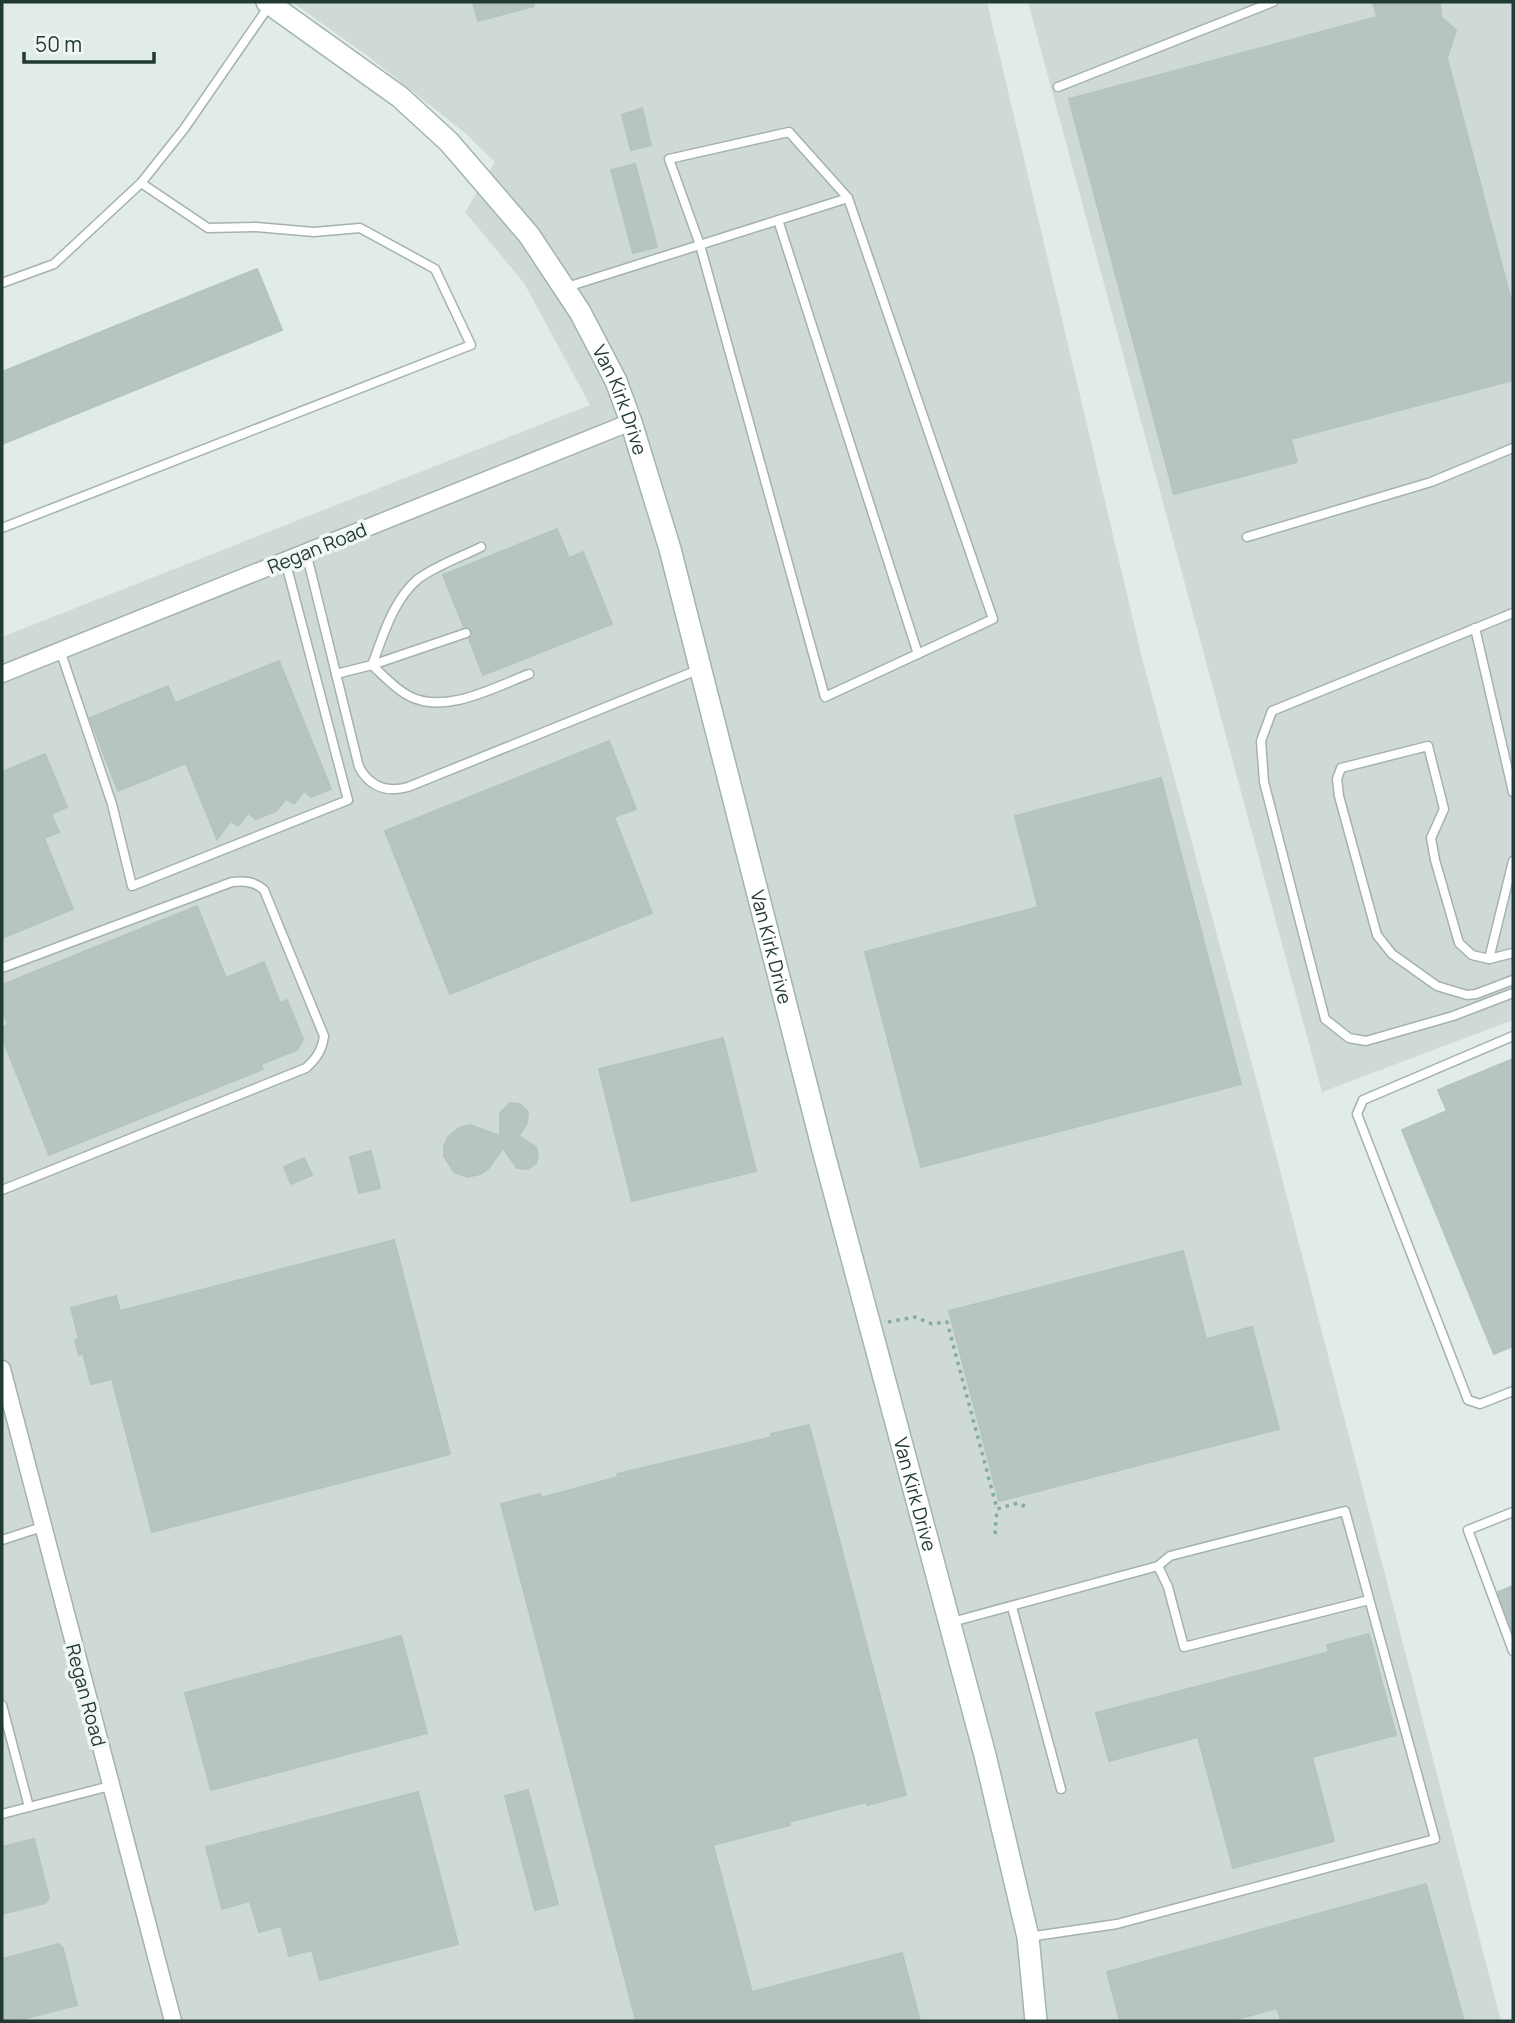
<svg xmlns="http://www.w3.org/2000/svg" width="1515" height="2023" viewBox="0 0 1515 2023" font-family="Manrope,sans-serif">
<style>
.built{fill:#cfdad6}
.building{fill:#b7c5c0;stroke:#b4c4be;stroke-width:2}
.lines{fill:none;stroke-linecap:round;stroke-linejoin:round}
.lane-casing{stroke:#a4b2ae;stroke-width:11}
.street-casing{stroke:#a4b2ae;stroke-width:19}
.secondary-casing{stroke:#a0b6af;stroke-width:24}
.path{stroke:#83ada2;stroke-width:3.5;stroke-dasharray:3.5 5;stroke-linecap:butt}
.lane{stroke:#fff;stroke-width:8}
.street{stroke:#fff;stroke-width:16}
.secondary{stroke:#fff;stroke-width:21}
.labels{text-anchor:middle;dominant-baseline:central;stroke-width:7;stroke-linejoin:round;paint-order:stroke}
.street-label{font-size:19px;fill:#223a35;stroke:#f1f7f5}
</style>
<rect width="100%" height="100%" fill="#e1ebe7"/>
<g class="built">
<path d="M292,2H987L1143,662L1263,1105L1501,2021H2V637L590,405L524,283L465,212L495,162L465,133L369,57Z"/>
<path d="M1028,2H1513V1020L1322,1092Z"/>
</g>
<g class="building">
<path d="M473,2H533L534,6L478,21Z"/>
<path d="M1373,2H1440L1441,17L1456,30L1447,58L1513,308V380L1291,439L1297,462L1174,494L1069,99L1377,17Z"/>
<path d="M642,108L651,145L631,150L622,115Z"/>
<path d="M635,164L657,247L633,253L611,170Z"/>
<path d="M257,269L282,330L2,444V372Z"/>
<path d="M557,529L569,558L583,552L612,624L483,675L469,639L472,635V630L464,627L443,575Z"/>
<path d="M279,661L331,789L311,797L304,791L294,804L286,799L276,811L256,819L248,813L238,826L231,821L217,839L186,763L118,791L90,718L168,686L175,703Z"/>
<path d="M609,741L636,809L614,817L652,913L450,994L385,831Z"/>
<path d="M45,754L67,807L51,814L59,832L44,838L73,909L2,938V772Z"/>
<path d="M1161,778L1241,1084L921,1167L865,952L1038,907L1015,816Z"/>
<path d="M197,906L226,978L264,962L280,1003L287,1000L303,1039L297,1050L261,1064L263,1069L49,1155L2,1037V1028L8,1025L2,1009V985Z"/>
<path d="M723,1038L756,1171L632,1201L599,1069Z"/>
<path d="M1513,1059V1346L1494,1354L1402,1130L1447,1111L1438,1090Z"/>
<path d="M510,1103L520,1104L528,1112L527,1123L519,1136L536,1147L538,1157L536,1163L528,1169L517,1168L503,1148L488,1169L480,1174L467,1177L454,1172L444,1156V1147L448,1137L459,1128L470,1125L500,1136V1113Z"/>
<path d="M371,1151L380,1188L359,1193L350,1157Z"/>
<path d="M304,1158L312,1175L291,1184L284,1167Z"/>
<path d="M394,1240L450,1454L152,1532L112,1379L91,1384L83,1353L79,1355L75,1340L79,1339L71,1308L116,1296L120,1311Z"/>
<path d="M1183,1251L1206,1339L1252,1327L1279,1429L999,1501L949,1311Z"/>
<path d="M809,1425L906,1795L867,1805L866,1802L789,1822L790,1825L713,1845L752,1992L902,1953L920,2021H636L501,1504L540,1494L541,1498L618,1477L617,1474L772,1437L771,1434Z"/>
<path d="M1513,1586V1633L1498,1592Z"/>
<path d="M1369,1634L1396,1735L1312,1757L1334,1841L1233,1868L1198,1737L1109,1761L1096,1713L1329,1652L1327,1645Z"/>
<path d="M401,1636L427,1733L211,1790L185,1693Z"/>
<path d="M528,1790L558,1904L535,1910L505,1796Z"/>
<path d="M418,1792L458,1944L320,1980L312,1950L289,1956L281,1926L259,1932L250,1901L222,1909L206,1847Z"/>
<path d="M34,1839L49,1898L45,1903L2,1914V1847Z"/>
<path d="M1426,1884L1464,2021H1281L1277,2008L1230,2021H1120L1107,1972Z"/>
<path d="M59,1944L63,1949L77,2005L15,2021H2V1959Z"/>
</g>
<g class="lines">
<g class="lane-casing">
<g id="lane">
<path d="M1058,87L1273,2"/>
<path d="M789,132L848,198L993,619L825,697L700,245L669,159Z"/>
<path d="M778,220L918,654"/>
<path d="M2,283L54,264L141,183L184,129L269,6"/>
<path d="M567,287L848,198"/>
<path d="M2,528L471,345L435,269L360,228L314,232L256,227L208,228L141,183"/>
<path d="M1247,537L1431,482L1513,448"/>
<path d="M481,547C461,557 437,565 418,579C393,600 383,636 372,665C384,676 395,689 409,696C445,715 495,687 529,674"/>
<path d="M306,552L359,767C370,787 387,793 408,787L700,669"/>
<path d="M1513,613L1272,711L1261,741L1264,782L1325,1019L1349,1038L1366,1041L1453,1016L1513,993"/>
<path d="M1475,628L1513,792"/>
<path d="M60,650L112,804L132,886L348,800L285,560"/>
<path d="M336,674L372,665L466,633"/>
<path d="M1513,953L1489,959L1472,955L1459,943L1435,860L1431,838L1444,809L1428,746L1341,768L1337,779L1339,796L1377,935L1392,954L1437,986L1467,995L1476,994L1513,980"/>
<path d="M1489,959L1513,861"/>
<path d="M2,968L232,882C245,881 254,881 264,890L324,1036C322,1050 317,1058 306,1068L2,1190"/>
<path d="M1513,1036L1363,1100L1357,1114L1468,1400L1480,1404L1513,1391"/>
<path d="M1513,1512L1468,1530L1513,1651"/>
<path d="M2,1540L42,1527"/>
<path d="M1158,1566L1168,1587L1184,1647L1369,1600"/>
<path d="M1012,1607L1061,1789"/>
<path d="M952,1622L1158,1566L1170,1556L1345,1511L1435,1839L1117,1924L1028,1937"/>
<path d="M2,1705L29,1807"/>
<path d="M2,1814L110,1786"/>
</g>
</g>
<g class="street-casing">
<g id="street">
<path d="M2,674L631,422"/>
<path d="M2,1369L173,2021"/>
</g>
</g>
<g class="secondary-casing">
<g id="secondary">
<path id="s1" d="M267,2L400,97L449,142L529,235L580,312L616,381L631,422L670,549L823,1150L985,1755L1028,1937L1036,2021"/>
</g>
</g>
<g class="path">
<path d="M888,1322L915,1317L932,1324L947,1322L997,1509L1018,1503L1026,1507"/>
<path d="M995,1534L997,1509"/>
</g>
<use href="#lane" class="lane"/>
<use href="#street" class="street"/>
<use href="#secondary" class="secondary"/>
</g>
<g class="labels">
<g class="street-label">
<text stroke="none"><textPath href="#s1" startOffset="542">Van Kirk Drive</textPath></text>
<text transform="translate(317 548) rotate(-22)">Regan Road</text>
<text stroke="none"><textPath href="#s1" startOffset="1110">Van Kirk Drive</textPath></text>
<text stroke="none"><textPath href="#s1" startOffset="1676">Van Kirk Drive</textPath></text>
<text transform="translate(86 1695) rotate(75)">Regan Road</text>
</g>
</g>
<rect width="1515" height="2023" fill="none" stroke="#223a35" stroke-width="7"/>
<path d="M24 52v10h130v-10" fill="none" stroke="#223a35" stroke-width="3.5"/>
<text x="35" y="52" font-size="21" fill="#223a35" stroke="#f1f7f5" stroke-width="5" paint-order="stroke">50 m</text>
</svg>
